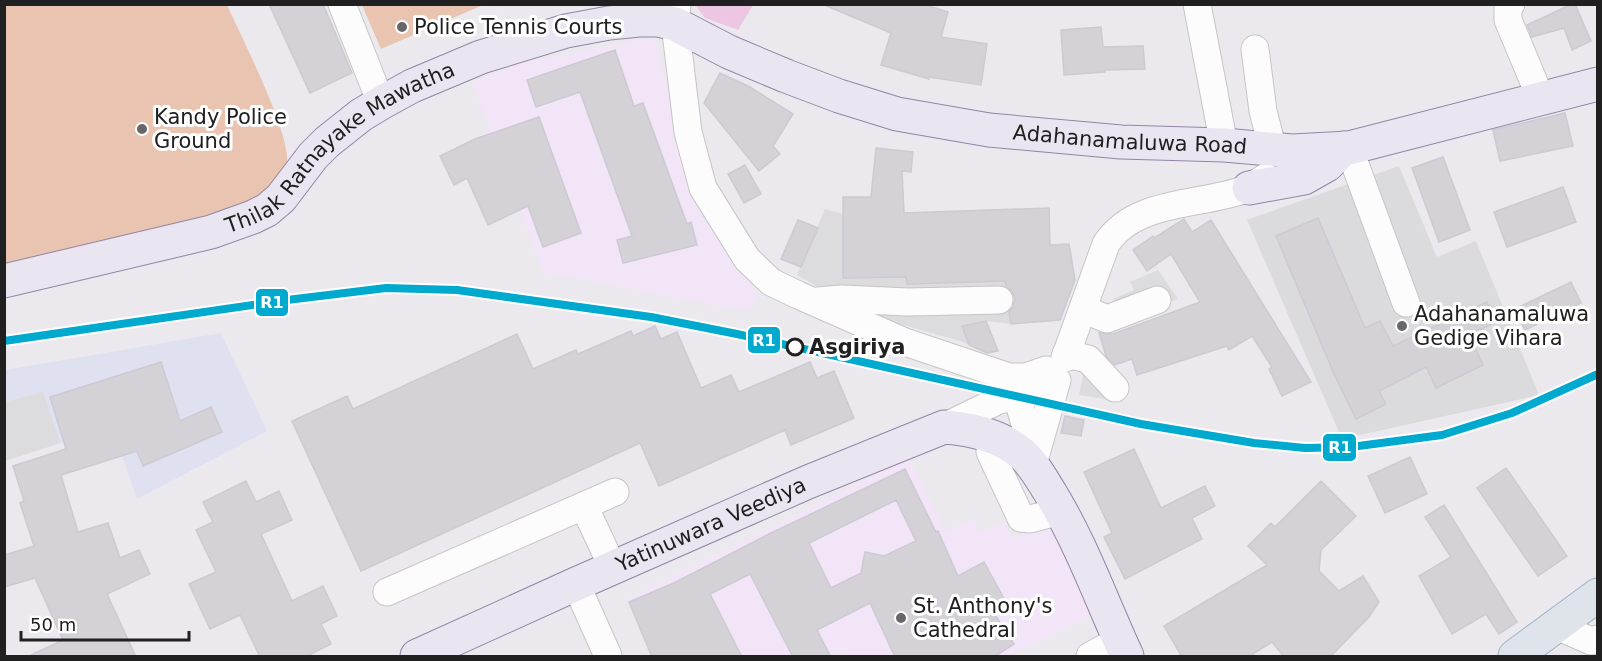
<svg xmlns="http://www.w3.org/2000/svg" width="1602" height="661" viewBox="0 0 1602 661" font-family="'DejaVu Sans',sans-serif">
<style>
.commercial{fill:#dfe1f1}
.education{fill:#f2e5f7}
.religious{fill:#dbdadc}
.grass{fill:#edc6e4}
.pitch{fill:#e8c4b1}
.parking{fill:#dcdbdd}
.building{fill:#d4d2d7;stroke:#cccad2;stroke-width:1.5;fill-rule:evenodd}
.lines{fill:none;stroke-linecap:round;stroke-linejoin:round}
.minor-casing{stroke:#c6c5c7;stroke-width:29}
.major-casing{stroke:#9285a5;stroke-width:35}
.highway-casing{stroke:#9db4c6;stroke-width:35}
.minor{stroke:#fcfcfc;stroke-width:27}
.major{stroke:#e9e6f1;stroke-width:33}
.highway{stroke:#dfe4eb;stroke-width:33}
.rail-1-casing{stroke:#fff;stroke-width:12}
.rail-1{stroke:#00a9ce;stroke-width:8}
.poi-dot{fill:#676668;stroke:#fff;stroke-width:2}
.stop-dot{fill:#fff;stroke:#202020;stroke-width:3}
.labels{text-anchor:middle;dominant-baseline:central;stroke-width:6;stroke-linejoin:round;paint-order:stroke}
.poi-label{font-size:21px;fill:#202020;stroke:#fff;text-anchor:start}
.street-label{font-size:21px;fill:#202020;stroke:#fff}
.stop-label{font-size:21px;font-weight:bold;fill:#202020;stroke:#fff;text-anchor:start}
.line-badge{stroke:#fff;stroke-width:2}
.badge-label{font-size:16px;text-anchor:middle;font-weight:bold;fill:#fff}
</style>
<rect width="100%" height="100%" fill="#ebe9ee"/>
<path class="commercial" d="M221,333L267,431L137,499L112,427L5,461V370Z"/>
<g class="education">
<path d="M655,37L691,189L758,296L748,311L543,272L472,82L527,62Z"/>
<path d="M909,458L946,532L973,519L980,533L1004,522L1013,539L1051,521L1096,612L1008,656H846L843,651L832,656H656L628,599Z"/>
</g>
<path class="religious" d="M1399,166L1437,257L1476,241L1539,395L1342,439L1247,220Z"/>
<path class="grass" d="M695,5H753L738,30L705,18Z"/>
<g class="pitch">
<path d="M5,5H227C241,36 291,134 287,163C286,172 269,193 264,203L5,267Z"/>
<path d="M362,5H483L381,49Z"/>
</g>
<g class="parking">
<path d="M825,209L843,214L906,277L907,284L1005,281L1011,324L986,321L962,326L969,345L963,342L865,314L797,275Z"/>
<path d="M1158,270L1178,299L1122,320L1113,299L1134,290L1130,282Z"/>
<path d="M1085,367L1123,402L1079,395Z"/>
<path d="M43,392L60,443L5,461V402Z"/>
</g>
<g class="building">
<path d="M269,4H323L352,73L310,93Z"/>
<path d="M822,4H923L948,12L941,37L987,44L981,85L929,77V79L881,65L891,33Z"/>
<path d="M1572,4H1575L1591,41L1572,50L1564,28L1532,37L1527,25Z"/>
<path d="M1101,27L1103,47L1143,46L1145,69L1105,70V72L1064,75L1061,30Z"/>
<path d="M615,50L634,106L643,103L687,224L691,222L697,245L623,263L617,240L632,236L580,92L536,107L527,80Z"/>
<path d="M720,73L750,87L793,114L773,146L780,154L759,171L704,103Z"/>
<path d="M1565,113L1573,146L1500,161L1493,130Z"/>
<path d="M539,117L581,233L543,247L528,206L488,225L467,178L454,185L440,156L475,139Z"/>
<path d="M876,148L913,152L911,172L902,171L904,213L1049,208L1050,245L1069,244L1075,280L1060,320L1011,324L1009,312L1013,307L1015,299L1012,291L1006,286L1005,281L907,284L906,277L843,278V197H871Z"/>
<path d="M1443,157L1470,230L1439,242L1412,168Z"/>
<path d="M745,165L761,194L744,203L728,174Z"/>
<path d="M1563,187L1576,222L1507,247L1494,212Z"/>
<path d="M1318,218L1365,328L1380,321L1393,346L1487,302L1496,322L1469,335L1483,365L1436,388L1426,367L1379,391L1386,404L1356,419L1334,374L1276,236Z"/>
<path d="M1184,219L1192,232L1211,220L1311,382L1282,396L1269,369L1272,367L1252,336L1229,350L1227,346L1137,375L1132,359L1115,365L1106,356L1099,333L1113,334L1200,302L1171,254L1147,271L1133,250L1153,236L1154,238Z"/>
<path d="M798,220L818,228L801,267L781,259Z"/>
<path d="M1571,282L1581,303L1525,330L1515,309Z"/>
<path d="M986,321L998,351L987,353L969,345L962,326Z"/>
<path d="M655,326L661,339L677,332L701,388L731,375L739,392L810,362L817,378L834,371L854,418L791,445L785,430L659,486L640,443L361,571L292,421L347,396L353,409L517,334L533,369L576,350L578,354L631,331L633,336Z"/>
<path d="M161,362L180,421L211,407L222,432L143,466L137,451L61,475L78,532L108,523L120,558L139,550L150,574L107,594L136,657H27L63,640L35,578L4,587V555L34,546L20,503L24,501L13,466L66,449L50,397Z"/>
<path d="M1065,416L1084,420L1081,436L1061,433Z"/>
<path d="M1134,449L1161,508L1205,486L1215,506L1192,518L1202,539L1125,579L1104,537L1112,533L1084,472Z"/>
<path d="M1410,457L1427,494L1385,513L1368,476Z"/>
<path d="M1506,468L1567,556L1538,576L1477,488Z"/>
<path d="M905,469L936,532L938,531L958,576L984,562L1008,606L994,613L1014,644L994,657H895L870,603L817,630L831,657H793L750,574L710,594L742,657H652L629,602L674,583L767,535ZM896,500L916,541L884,556L865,552L861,573L831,588L809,543Z"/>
<path d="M246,481L256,502L279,491L292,520L261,534L292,601L323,586L337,616L321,624L331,644L305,657H260L240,615L210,629L189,584L216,572L196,530L213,522L203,502Z"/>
<path d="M1321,481L1356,516L1321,550L1319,571L1339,591L1363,576L1379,602L1369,617L1330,657H1284L1272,642L1248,657H1182L1164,626L1267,565L1248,546L1271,523L1275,527Z"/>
<path d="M1444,505L1517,622L1499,634L1486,614L1452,634L1419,576L1451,557L1425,517Z"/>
</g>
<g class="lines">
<g class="minor-casing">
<g id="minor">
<path d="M342,4L381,103"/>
<path d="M677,4L675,24L688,132L703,188L747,259L771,282L798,295L905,342L1009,377H1026L1046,370"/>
<path d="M1197,4L1224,145"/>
<path d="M1511,4L1508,7V20L1541,99"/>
<path d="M1255,49L1263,111L1273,150"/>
<path d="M1349,148L1406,303"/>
<path d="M818,301L842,299L908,302L999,300"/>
<path d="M1083,309L1107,319L1157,300"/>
<path d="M1066,354L1088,359L1115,388"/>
<path d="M1065,358L1106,244C1135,199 1202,206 1246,189C1253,186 1260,181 1266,177"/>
<path d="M1003,384L1017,397L1031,444L1033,465"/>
<path d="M944,427L999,400L1017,397L1045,373"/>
<path d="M990,452L1021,518L1030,519L1061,511"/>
<path d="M1035,457L1057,380"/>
<path d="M584,506L613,568"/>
<path d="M576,584L608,656"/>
<path d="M387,592L615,492"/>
<path d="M1557,626L1591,641L1598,639"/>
<path d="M1090,656L1120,640"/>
</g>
</g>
<g class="major-casing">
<g id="major">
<path d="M1249,188L1304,178L1327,165L1344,148"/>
<path id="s1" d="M4,281L211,232L253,217L267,210L281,198L313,156L327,142L361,115L381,103L412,86L481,57L566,31L609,23L639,20H658L675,24L729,52L786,76L839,96L897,114L989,130L1121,142L1224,145L1292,151L1349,148L1598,84"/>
<path id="s2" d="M417,656L576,584L808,482L944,427C972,429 999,435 1021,453C1034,464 1042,480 1051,494C1082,545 1102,602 1127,656"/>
</g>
</g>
<g class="highway-casing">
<path id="highway" d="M1515,656L1598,595"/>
</g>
<use href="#minor" class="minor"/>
<use href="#major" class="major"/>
<use href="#highway" class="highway"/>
<g class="rail-1-casing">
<path id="rail-1" d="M4,341L287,300L386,288L457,290L651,317L737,334L1141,424L1254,443L1305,448L1351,447L1442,435L1512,413L1598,374"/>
</g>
<use href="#rail-1" class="rail-1"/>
</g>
<g class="poi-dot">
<circle cx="402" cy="27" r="6"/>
<circle cx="142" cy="129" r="6"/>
<circle cx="1402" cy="326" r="6"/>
<circle cx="901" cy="618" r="6"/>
</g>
<circle class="stop-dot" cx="795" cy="347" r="8"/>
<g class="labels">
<g class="poi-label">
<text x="414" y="27">Police Tennis Courts</text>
<text x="154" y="117">Kandy Police<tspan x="154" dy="24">Ground</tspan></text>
<text x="1414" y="314">Adahanamaluwa<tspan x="1414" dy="24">Gedige Vihara</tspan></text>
<text x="913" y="606">St. Anthony's<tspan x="913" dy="24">Cathedral</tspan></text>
</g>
<g class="street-label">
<text stroke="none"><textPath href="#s1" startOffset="1215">Adahanamaluwa Road</textPath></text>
<text stroke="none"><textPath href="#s1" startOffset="370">Thilak Ratnayake Mawatha</textPath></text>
<text stroke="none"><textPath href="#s2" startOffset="322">Yatinuwara Veediya</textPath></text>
</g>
<g class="stop-label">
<text x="809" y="347">Asgiriya</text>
</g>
</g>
<g class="line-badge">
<rect x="255" y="288" width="34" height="29" rx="6" fill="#00a9ce"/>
<rect x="747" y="326" width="34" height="28" rx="6" fill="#00a9ce"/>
<rect x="1322" y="433" width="35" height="29" rx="6" fill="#00a9ce"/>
</g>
<g class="badge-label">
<text x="272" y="308">R1</text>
<text x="764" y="346">R1</text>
<text x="1340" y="453">R1</text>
</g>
<rect width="1602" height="661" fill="none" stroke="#202020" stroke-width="12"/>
<path d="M21 631v9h168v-9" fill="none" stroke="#202020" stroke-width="3"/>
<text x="30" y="631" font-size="18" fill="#202020" stroke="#ffffff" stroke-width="4.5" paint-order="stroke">50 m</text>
</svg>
